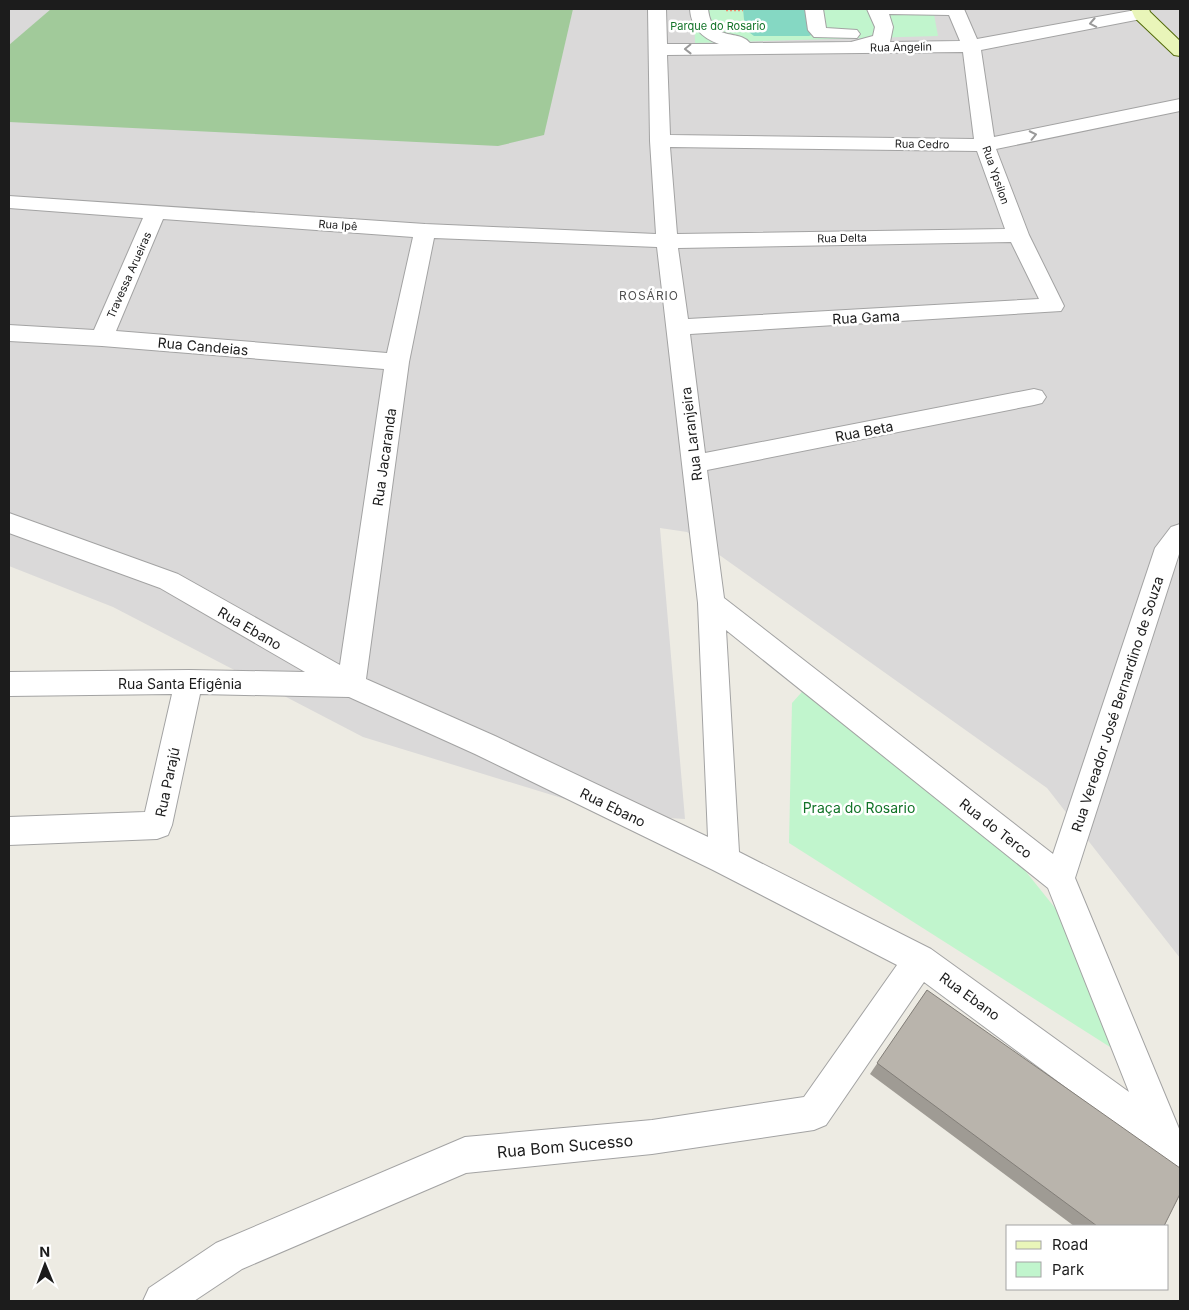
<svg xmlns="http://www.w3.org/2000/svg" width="1189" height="1310" viewBox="0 0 1189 1310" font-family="Inter,sans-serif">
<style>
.residential{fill:#dad9d9}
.forest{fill:#a1ca9a}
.park{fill:#c1f5cd}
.pitch{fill:#85d8c3}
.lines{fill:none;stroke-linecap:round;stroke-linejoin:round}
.street-casing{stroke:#a3a3a3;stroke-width:2}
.secondary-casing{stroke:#536b0b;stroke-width:2}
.path{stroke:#f08f70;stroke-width:2.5;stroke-dasharray:2 2;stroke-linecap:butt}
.street{fill:#fff;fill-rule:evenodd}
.secondary{fill:#e9f5b9;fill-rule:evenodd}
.wall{fill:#9f9b94}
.building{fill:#b9b4ac;stroke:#827e78}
.oneway{stroke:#999}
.labels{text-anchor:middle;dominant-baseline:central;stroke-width:5;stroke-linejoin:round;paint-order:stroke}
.far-park-label{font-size:11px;fill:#127328;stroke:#fff}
.far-street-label{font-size:11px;fill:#1c1c1c;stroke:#fff}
.far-neighbourhood-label{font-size:12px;letter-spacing:1px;fill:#4f4f4f;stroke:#fff}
.street-label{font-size:14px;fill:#1c1c1c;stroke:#fff}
.park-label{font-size:14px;fill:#127328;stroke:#fff}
.near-street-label{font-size:16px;fill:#1c1c1c;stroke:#fff}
</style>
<rect width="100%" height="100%" fill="#edebe3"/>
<path class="residential" d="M9,9H1180V958L1047,788L687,532L660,528L685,819L617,815L363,737L113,607L9,566Z"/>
<path class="forest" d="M51,9H573L544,135L498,146L9,122V45Z"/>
<g class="park">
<path d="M694,9H933L938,36L695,43Z"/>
<path d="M809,684L974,807L1120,989L1131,1023L1110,1047L789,843L792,703Z"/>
</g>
<path class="pitch" d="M743,9H813L816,33L809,36H754L745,29Z"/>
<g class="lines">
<g class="street-casing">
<g id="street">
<path d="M648,9H666L667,44H719C702,38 691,27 690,9H708C712,44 738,28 750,43L851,42L873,36L875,27L867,9H964L977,39L1141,9L1147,10L1150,14L1147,18L1141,19L981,50L994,137L1180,99V111L996,149L1029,235L1064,306L1061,311L690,334L705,453L1034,389L1042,391L1046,397L1042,403L1034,405L707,470L724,598L1053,854L1155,548L1171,527L1180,524V551L1075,878L1180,1131V1172L1168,1167L1153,1152L924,982L826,1125L814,1130L652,1154L466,1173L242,1269L194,1301H143L149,1288L216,1243L465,1137L652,1120L804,1097L897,965L713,870L475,754L349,697L200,694L172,825L168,835L157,839L9,845V817L145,812L172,694L9,696V672L189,670L305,672L160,588L9,533V513L178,574L340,665L384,369L102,346L9,341V325L94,330L143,218L9,208V196L425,224L656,234L650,141ZM889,14L949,15L960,41L890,42L893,27ZM963,52L974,139L670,135L667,55ZM670,147L977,151L1005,229L677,234ZM163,219L413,237L387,353L116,331ZM434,238L657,247L698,603L708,837L495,736L366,679L409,362ZM1011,242L1039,299L688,319L678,248ZM726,630L1048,888L1129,1092L931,949L739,852Z"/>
<path d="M805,9H823L826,28L857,30L860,34L857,38L814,37L808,30Z"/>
</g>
</g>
<g class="secondary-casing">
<path id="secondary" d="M1131,9H1149L1150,12L1180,41V56L1174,55L1135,18Z"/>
</g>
<path class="path" d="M726,10H743"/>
<use href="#street" class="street"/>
<use href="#secondary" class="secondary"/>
</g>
<path class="wall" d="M927,990L1164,1226H1074L870,1074Z"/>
<path class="building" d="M927,990L1180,1168V1194L1164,1226H1097L877,1063Z"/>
<defs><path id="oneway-chevron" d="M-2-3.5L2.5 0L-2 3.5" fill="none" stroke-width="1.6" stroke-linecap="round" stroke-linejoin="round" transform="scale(1.25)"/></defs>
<g class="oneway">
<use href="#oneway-chevron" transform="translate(1093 23) rotate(169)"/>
<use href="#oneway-chevron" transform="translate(688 49) rotate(179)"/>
<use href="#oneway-chevron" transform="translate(1033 135) rotate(-12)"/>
</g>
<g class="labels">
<g class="far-park-label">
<text x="718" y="26">Parque do Rosario</text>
</g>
<g class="far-street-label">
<text transform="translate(901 47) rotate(-1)">Rua Angelin</text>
<text transform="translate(922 144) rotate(1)">Rua Cedro</text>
<text transform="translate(996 175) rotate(71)">Rua Ypsilon</text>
<text transform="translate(338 225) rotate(4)">Rua Ipê</text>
<text transform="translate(842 238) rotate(-1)">Rua Delta</text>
<text transform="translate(129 275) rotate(-66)">Travessa Arueiras</text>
</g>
<g class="far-neighbourhood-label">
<text x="649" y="295">ROSÁRIO</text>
</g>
<g class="street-label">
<text transform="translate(866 317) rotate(-3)">Rua Gama</text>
<text transform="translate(203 346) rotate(5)">Rua Candeias</text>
<text transform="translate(864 431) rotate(-11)">Rua Beta</text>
<text transform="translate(691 434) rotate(-97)">Rua Laranjeira</text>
<text transform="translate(384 457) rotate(-82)">Rua Jacaranda</text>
<text transform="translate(250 628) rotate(30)">Rua Ebano</text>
<text x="180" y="683">Rua Santa Efigênia</text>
<text transform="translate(1117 704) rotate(-72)">Rua Vereador José Bernardino de Souza</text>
<text transform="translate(167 782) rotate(-78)">Rua Parajú</text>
<text transform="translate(613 807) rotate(26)">Rua Ebano</text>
<text transform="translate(996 828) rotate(38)">Rua do Terco</text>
<text transform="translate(970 996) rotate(36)">Rua Ebano</text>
</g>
<g class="park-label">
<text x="859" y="807">Praça do Rosario</text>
</g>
<g class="near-street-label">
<text transform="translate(565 1146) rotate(-5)">Rua Bom Sucesso</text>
</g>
</g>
<rect width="1189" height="1310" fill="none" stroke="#1c1c1c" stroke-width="20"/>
<rect x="1006" y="1225" width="162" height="65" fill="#ffffff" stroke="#a4a4a4"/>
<rect x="1016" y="1241" width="25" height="8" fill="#e9f5b9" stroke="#a4a4a4"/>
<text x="1052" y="1250" font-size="15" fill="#1c1c1c">Road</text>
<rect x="1016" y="1262" width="25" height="15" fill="#c1f5cd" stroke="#a4a4a4"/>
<text x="1052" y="1275" font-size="15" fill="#1c1c1c">Park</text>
<g transform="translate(45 1265) rotate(359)" stroke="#ffffff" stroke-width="4" paint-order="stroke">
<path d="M0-4L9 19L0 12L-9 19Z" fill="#1c1c1c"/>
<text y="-8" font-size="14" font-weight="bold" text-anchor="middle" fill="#1c1c1c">N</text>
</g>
</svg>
